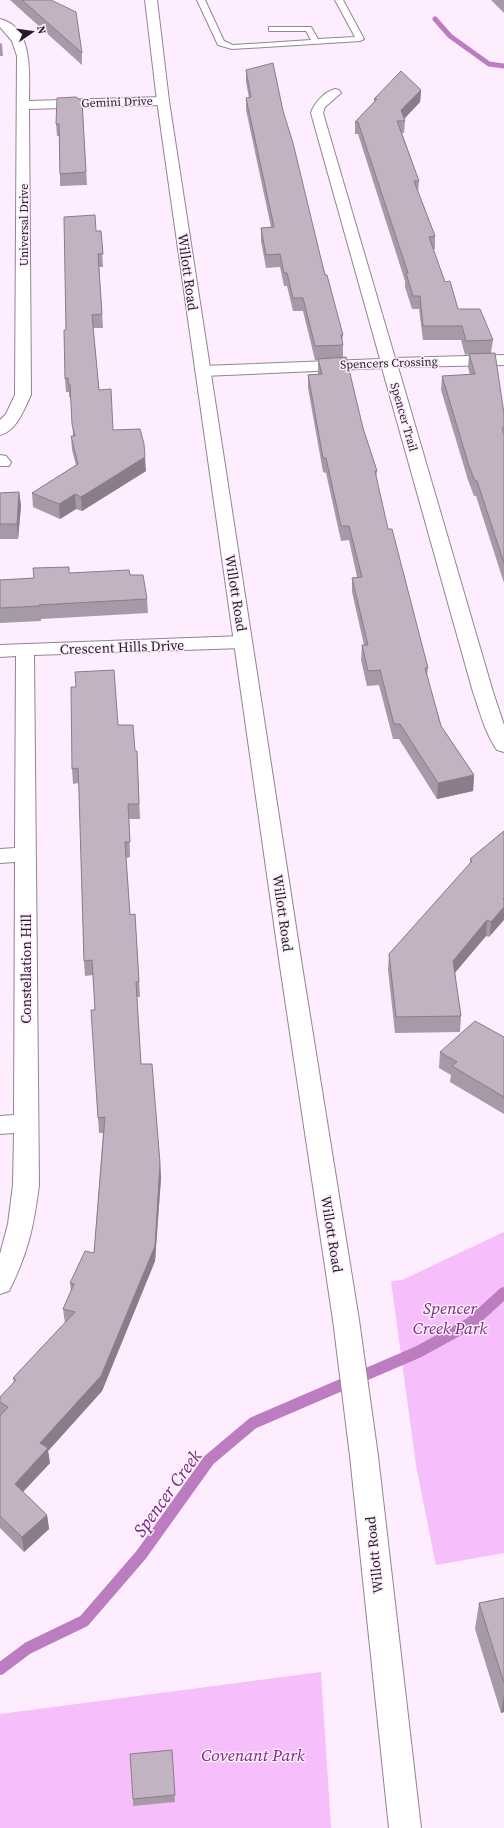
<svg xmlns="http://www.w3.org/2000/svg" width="504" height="1828" viewBox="0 0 504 1828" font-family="'Source Serif 4',serif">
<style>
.green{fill:#f6befa}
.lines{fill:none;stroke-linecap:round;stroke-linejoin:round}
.stream-far1{stroke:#bc7dc0;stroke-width:5}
.stream{stroke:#bc7dc0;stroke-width:12}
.lane-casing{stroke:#938494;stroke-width:2}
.street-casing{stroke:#938494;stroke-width:2}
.secondary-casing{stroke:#938494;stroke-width:2}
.lane{fill:#fff;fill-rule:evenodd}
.street{fill:#fff;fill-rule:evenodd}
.secondary{fill:#fff;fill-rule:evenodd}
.wall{fill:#a79aa8}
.shaded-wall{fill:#887d88}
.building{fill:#c2b3c3;stroke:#887d88}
.labels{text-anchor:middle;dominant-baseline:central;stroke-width:3;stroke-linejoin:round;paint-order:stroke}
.far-street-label{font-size:12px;fill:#231d23;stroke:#fdedfe}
.street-label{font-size:14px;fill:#231d23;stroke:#fdedfe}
.near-park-label{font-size:17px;font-style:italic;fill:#772b7e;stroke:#fdedfe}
.near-water-label{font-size:18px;font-style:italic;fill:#722578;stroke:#fdedfe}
</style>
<rect width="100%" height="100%" fill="#fdedfe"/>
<g class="green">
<path d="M504,1232V1553L436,1565L416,1465L391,1281L402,1280Z"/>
<path d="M321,1672L331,1828H0V1714Z"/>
</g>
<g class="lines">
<path class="stream-far1" d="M435,19L450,36L489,64L504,66"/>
<path class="stream" d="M0,1669L28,1648L84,1621L141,1555L209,1460L253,1423L418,1352L471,1323L504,1293"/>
<g class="lane-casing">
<path id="lane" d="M197,0H205L224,41L233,45L311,40L306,31H269V27H311L318,39L355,37L335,0H343L364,39L360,41L232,49L218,45Z"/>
</g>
<g class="street-casing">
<g id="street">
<path d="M0,19C34,27 29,75 29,101L163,97L167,98L169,101L167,104L163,105L29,109L31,395C24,409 17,431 0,435V420L6,414L15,395L17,56L12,41L0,27Z"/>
<path d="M335,89L339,90L341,93L325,107L323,113L395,358L504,355V365L398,367L493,692L504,725V752L497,750C485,733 480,712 473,692L382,368L203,376L198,374L195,371L198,368L203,366L380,359L311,113C314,103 324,92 335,89Z"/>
<path d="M0,455L6,456L11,462L9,466H0Z"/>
<path d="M243,636L250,638L252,642L250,646L243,648L34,655L39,1185C34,1226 28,1253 9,1291L0,1294V1254L8,1224L13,1185L14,1133L0,1134V1116L14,1115L15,862L0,863V849L15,848L16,656L0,657V645Z"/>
</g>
</g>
<g class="secondary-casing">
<path id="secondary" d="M145,0H157L169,101L302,966L359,1320L378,1456L421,1828H389L350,1456L333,1320L280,966L157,101Z"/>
</g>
<use href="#lane" class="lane"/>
<use href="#street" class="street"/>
<use href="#secondary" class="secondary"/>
</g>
<g class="wall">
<path d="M10,0H51L82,53V65Z"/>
<path d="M491,0H504V13Z"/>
<path d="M0,43L2,44L3,56H0Z"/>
<path d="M246,70L283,111L321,259L343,335L342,341L343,345V358L363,428L377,471L376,477L388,529L428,668L427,676L441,726L474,775L473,791L437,799L399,739H393L379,685L367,686L361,660L362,645H364L352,592V578L357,577L349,540L341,541L326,473L323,472L308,388V375L318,374V360H315L303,311H293L287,286H284L280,267L266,268L261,241V228L271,227L246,110V98H249L246,82Z"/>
<path d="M421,90L420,102L404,119L405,121L404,133H402L419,181L418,192L435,236V249H433L445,282L458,309L493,340L491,353L504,414V583L476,496H474L468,480L441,390L442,376L470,375L468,367L469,354L465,355L461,340H423L419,309H412L405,287V281L358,134H355V122L374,102V99Z"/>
<path d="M82,101L87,185L60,186V174L59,136H57L56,124Z"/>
<path d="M96,231H101L103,267H99L103,328H93L99,390L113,430L146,471L82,511L76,509L60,519L33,507L32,493L76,465L72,450L71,436H73L71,397H69V392H66L65,379L66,330Z"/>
<path d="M19,492L21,506L18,539H0V493Z"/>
<path d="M70,573L130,575L147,599L148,613L41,619V621L0,623V580L34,578Z"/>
<path d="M118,725L135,751H137L140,819H129L130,857L126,858L130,915L135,914L140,997H137L141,1064L160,1163L161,1178L155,1261L102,1391L48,1451L50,1463L23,1492L47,1515L49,1529L24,1552L0,1528V1397L14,1383L13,1378L65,1323L63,1309L71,1291L70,1283L94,1253L103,1133H99L98,1118L95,1010L93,975L85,976L84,961L79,783L73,784L72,769Z"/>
<path d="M504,831L489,937L486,936L455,973L461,1016L460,1032L395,1033L388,970L389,954L470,864V859Z"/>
<path d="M504,1037V1114L450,1082L451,1075L439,1068L440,1052Z"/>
<path d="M504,1598V1712L501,1713L475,1629L479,1603Z"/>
<path d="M172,1750L175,1802L133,1806V1799Z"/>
</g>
<g class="shaded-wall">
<path d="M421,90L420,102L402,121L401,110Z"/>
<path d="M145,457L146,471L82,511L81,497Z"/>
<path d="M19,492L21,506L18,539L17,524Z"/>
<path d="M75,494L76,509L60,519L59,504Z"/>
<path d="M474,775L473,791L437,799L438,783Z"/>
<path d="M504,898V920L489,937L491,922L503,899Z"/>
<path d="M487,920L486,936L451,977L453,961Z"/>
<path d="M160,1163L161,1178L155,1261L102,1391L48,1451L50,1463L17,1498L15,1484L40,1443Z"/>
<path d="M47,1515L49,1529L24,1552L22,1537Z"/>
<path d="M504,1694V1712L501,1713Z"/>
</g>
<g class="building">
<path d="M22,0H51L76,12L82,53Z"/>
<path d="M273,63L283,111L293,143L321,259L325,275H327L343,335H341L343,345L315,346L303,298H293L287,273H284L280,254L266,255L261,228L274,227L246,98L251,97L246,70Z"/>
<path d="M401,71L421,90L401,110L405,121H397L419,181H414L435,236L429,237L445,282L450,281L458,309H480L493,340L466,341L462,326H423L420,296H413L406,273H408L358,122H355L377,99H374Z"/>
<path d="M76,97L82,101L86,172L60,174L59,124H56L57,98Z"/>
<path d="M95,215L96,231H101L103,254H98L102,314L92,315L99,390L111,389L113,430L140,429L144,444L145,457L81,497L75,494L59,504L32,493L78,464L71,436H75L72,424L70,384H68V378L65,379L64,330H66L64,217Z"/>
<path d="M495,353L504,414V427L502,428L504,434V563L477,481H475L469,466L442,376L475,374L469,354Z"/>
<path d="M346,357L363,428L377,471H375L388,529H392L428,668H425L441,726L474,775L438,783L400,724H394L380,670L368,671L362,645H368L352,578L362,577L349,526H341L326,458H323L308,375L322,374L318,359Z"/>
<path d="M19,492L17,524H0V493Z"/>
<path d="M69,567V573L129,570L130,575H143L147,599L39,605L40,606L0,608V580L34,578L33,568Z"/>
<path d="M114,670L118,725H133L135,751H137L139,804H128L130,842H125L130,915L135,914L139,982H136L141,1064H152L160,1163L155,1246L101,1376L40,1443L48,1448L15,1484L47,1515L22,1537L0,1516V1416L8,1407L0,1402V1397L16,1380L13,1378L75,1312L63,1309L74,1284L70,1283L85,1251L94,1253L105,1117L98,1118L91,1010H95L92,960L84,961L79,793L78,768L72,769L71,687H76L75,672Z"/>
<path d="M504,831V898L503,899L504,900V907L491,922L487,920L453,961L461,1016L396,1017L389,954L472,861L470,859Z"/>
<path d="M475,1021L504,1037V1097L452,1066L457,1062L440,1052Z"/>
<path d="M504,1598V1683L479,1603Z"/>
<path d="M172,1750L175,1795L133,1799L130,1754Z"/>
</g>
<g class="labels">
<g class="far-street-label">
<text transform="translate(117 102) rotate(-2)">Gemini Drive</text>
<text transform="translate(24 225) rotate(-90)">Universal Drive</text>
<text transform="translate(389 363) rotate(-2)">Spencers Crossing</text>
<text transform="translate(404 417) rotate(74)">Spencer Trail</text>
</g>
<g class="street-label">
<text transform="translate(188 272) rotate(82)">Willott Road</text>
<text transform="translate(236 593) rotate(81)">Willott Road</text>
<text transform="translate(122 647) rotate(-2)">Crescent Hills Drive</text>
<text transform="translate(283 913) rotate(82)">Willott Road</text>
<text transform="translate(26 969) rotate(-90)">Constellation Hill</text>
<text transform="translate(332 1234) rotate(81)">Willott Road</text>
<text transform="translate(374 1555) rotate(-96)">Willott Road</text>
</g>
<g class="near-park-label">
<text x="450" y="1308">Spencer<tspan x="450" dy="20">Creek Park</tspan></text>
<text x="253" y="1755">Covenant Park</text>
</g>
<g class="near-water-label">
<text transform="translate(167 1493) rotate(-54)">Spencer Creek</text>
</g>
</g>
<g transform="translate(32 32) rotate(77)" stroke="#fdedfe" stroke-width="3" paint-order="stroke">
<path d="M0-3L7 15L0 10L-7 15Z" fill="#231d23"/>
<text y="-6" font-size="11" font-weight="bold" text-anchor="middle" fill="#231d23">N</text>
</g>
</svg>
